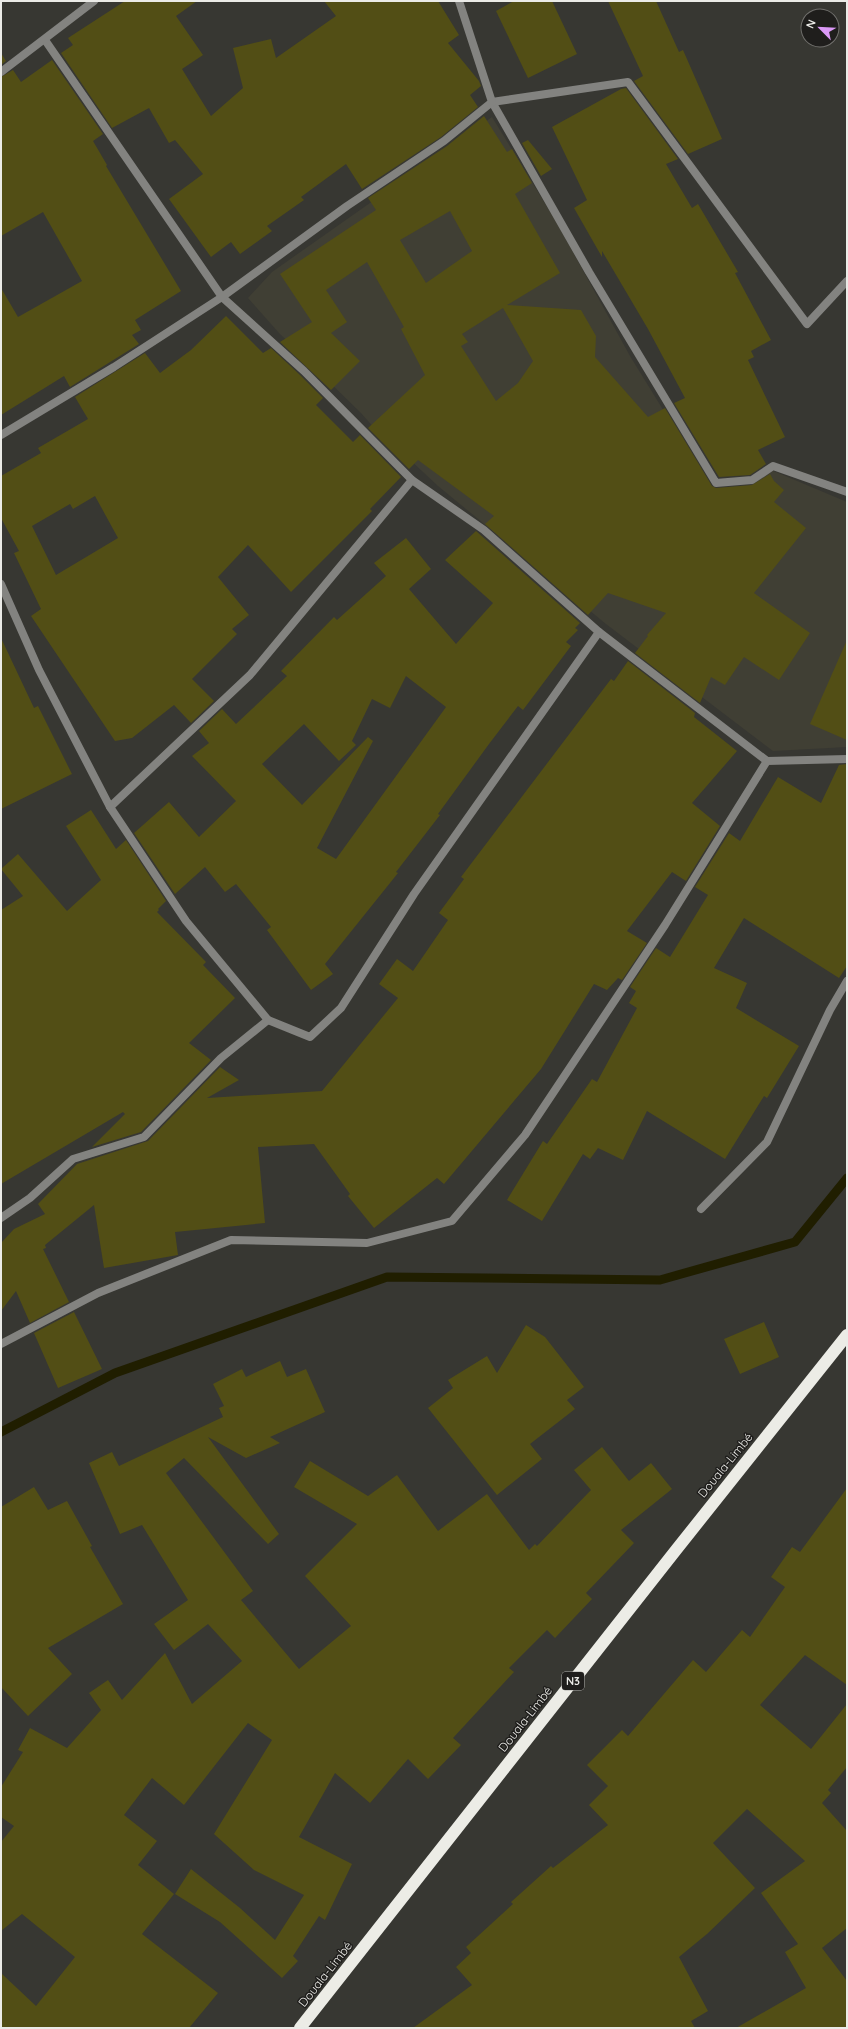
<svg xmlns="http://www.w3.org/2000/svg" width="848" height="2029" viewBox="0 0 848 2029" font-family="Quicksand,sans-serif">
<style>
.built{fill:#403f34}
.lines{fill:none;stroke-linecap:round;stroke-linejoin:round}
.stream{stroke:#201e00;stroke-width:9}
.building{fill:#524e15;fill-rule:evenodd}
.street{stroke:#838380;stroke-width:8}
.highway{stroke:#ecece6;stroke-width:12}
.labels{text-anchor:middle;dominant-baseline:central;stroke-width:3;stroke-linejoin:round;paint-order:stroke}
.shield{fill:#1f1e1c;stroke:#aeaeaa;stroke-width:1}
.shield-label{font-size:11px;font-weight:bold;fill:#ebebe7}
.street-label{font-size:12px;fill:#ebebe7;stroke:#1f1e1c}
</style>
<rect width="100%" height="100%" fill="#373732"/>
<path class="built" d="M492,117L557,223L630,356L708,483L720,496L748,487L771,470L847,502V747L773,751L606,624L438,486L407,457L384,439L361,413L279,333L248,298L272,272Z"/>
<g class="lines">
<path class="stream" d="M1,1432L115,1373L387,1277L660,1280L795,1242L847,1178"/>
</g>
<g class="building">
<path d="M125,1H197L176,16L203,55L182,69L211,116L243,88L233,48L271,39L276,58L336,16L324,1H438L459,35L448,43L479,81L481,86L470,95L478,107L441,137L362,189L346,164L301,197L304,200L267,226L272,231L240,254L231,242L211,257L169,199L203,174L175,140L169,143L149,108L112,128L61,53L73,45L68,38Z"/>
<path d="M514,1H552L577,54L528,78L496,11Z"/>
<path d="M608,1H656L679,52L683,50L722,139L688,154L634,81L643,76Z"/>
<path d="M1,53L6,61L1,65Z"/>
<path d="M52,60L103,134L93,141L107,165L106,166L181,291L135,320L141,330L132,335L139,344L70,387L64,376L1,415V288L18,317L82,281L43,212L1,236V77L13,70L21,82Z"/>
<path d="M626,88L678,159L666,164L692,208L698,204L738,272L735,273L771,340L751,351L754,357L748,360L785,437L758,450L766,464L750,475L719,477L674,403L685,398L648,329L602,251V257L574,208L587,200L552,127L621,89Z"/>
<path d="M484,116L507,152L512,149L532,183L515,194L560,273L507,305L581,310L596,336L595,357L648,417L665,408L712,486L716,488L752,485L770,474L774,481L784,490L774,502L806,528L754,593L810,633L779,680L744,657L725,685L711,677L700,703L635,653L648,636L647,635L666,613L608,593L588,615L485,524L494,516L418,460L409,469L368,428L425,375L401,329L404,327L367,262L326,290L347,322L331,333L360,361L331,390L280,342L312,322L280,274L376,210L368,198L447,146ZM450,211L472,251L426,283L400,240ZM503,308L533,361L518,383L496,401L461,346L468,342L462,334Z"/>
<path d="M528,140L552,169L541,176L522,143Z"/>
<path d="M226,316L263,353L271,348L300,375L323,398L316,405L353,442L360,435L401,477L370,509L372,511L291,592L248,545L218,577L249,615L232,629L237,634L192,679L214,701L191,723L174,705L132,738L115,741L31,616L41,609L14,553L19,551L1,518V476L41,453L38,448L88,419L75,397L145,353L160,373L191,350ZM95,496L118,538L56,575L32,526L70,504L73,509Z"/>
<path d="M476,531L580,623L575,628L578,630L566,642L571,646L523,710L518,706L489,744L438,814L440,815L396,872L398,873L325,964L333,974L311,990L267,930L271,927L236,884L225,892L205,867L175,894L134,833L169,802L199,837L236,801L192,756L209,743L199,731L222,709L236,724L287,676L281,671L334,617L337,620L386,576L374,563L406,538L431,569L409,589L456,644L493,603L445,560ZM406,676L446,707L336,859L317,848L373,741L368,737L302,805L262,764L304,724L339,761L356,745L352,741L372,699L390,708Z"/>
<path d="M1,638L34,708L38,706L72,774L1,809Z"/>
<path d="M847,640V740L810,724Z"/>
<path d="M628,661L695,713L694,717L737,751L692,803L720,826L686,881L672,872L627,931L647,943L622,980L618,978L607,990L594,984L541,1069L444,1184L437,1178L374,1228L348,1196L350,1194L314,1144L258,1147L265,1223L175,1232L178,1255L104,1268L94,1205L45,1245L46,1248L43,1249L69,1302L30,1323L16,1291L1,1311V1243L14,1229L45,1214L38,1204L77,1164L148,1141L220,1067L239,1080L207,1098L322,1091L398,998L379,984L397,959L413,971L448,920L439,913L464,879L461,877L611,679L614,681Z"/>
<path d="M847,764V966L839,978L744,918L714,968L747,983L736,1008L799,1046L767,1098L764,1096L725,1159L647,1111L623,1160L598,1148L590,1159L583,1154L542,1221L507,1200L543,1141L547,1144L592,1079L597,1082L637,1008L629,1003L636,991L630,987L656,948L670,957L708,895L695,887L729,833L740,841L778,777L821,803L839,765Z"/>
<path d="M91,810L116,849L126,840L166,901L158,909L159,910L157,912L206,962L203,965L235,998L189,1043L211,1060L141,1132L92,1147L125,1114L123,1112L1,1184V910L23,896L1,869L18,854L67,911L101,880L66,826Z"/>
<path d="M74,1312L102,1369L58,1388L34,1333Z"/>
<path d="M764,1322L779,1357L740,1374L724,1339Z"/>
<path d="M526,1325L545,1337L584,1387L567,1400L575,1409L530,1444L542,1459L497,1495L428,1408L453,1388L448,1380L487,1356L497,1373Z"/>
<path d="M280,1361L287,1377L306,1369L325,1412L270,1437L280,1443L246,1458L208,1437L279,1534L268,1544L184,1458L166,1473L253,1591L241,1600L299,1669L351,1626L305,1576L357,1524L294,1487L310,1461L368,1496L397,1475L438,1531L487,1494L529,1550L535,1544L537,1546L591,1490L574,1470L602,1447L629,1481L651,1463L672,1489L621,1530L634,1543L586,1593L592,1599L555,1638L547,1630L509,1668L514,1672L453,1738L461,1745L428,1779L408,1759L370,1803L335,1773L299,1837L352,1864L325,1920L319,1916L293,1956L298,1961L282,1978L220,1922L175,1894L191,1869L240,1908L275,1940L304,1895L254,1870L214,1834L272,1740L248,1723L184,1805L152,1778L124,1815L157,1841L138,1865L174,1894L142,1934L218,1993L189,2028H1V1973L36,2006L75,1957L22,1914L1,1931V1842L14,1826L1,1817V1787L23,1752L18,1750L30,1728L67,1748L101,1710L89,1693L108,1680L122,1700L165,1653L192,1704L242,1661L208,1624L174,1650L154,1624L188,1600L142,1525L120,1534L89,1463L112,1452L119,1466L223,1417L219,1408L224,1406L213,1384L242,1369L246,1377Z"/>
<path d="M34,1487L48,1510L67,1501L92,1546L90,1547L123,1604L48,1648L72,1674L28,1716L1,1687V1507Z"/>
<path d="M847,1488V1685L805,1655L760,1705L811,1749L847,1704V1767L828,1790L831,1793L822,1803L847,1831V1928L822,1948L847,1981V2028H736L806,1988L785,1952L798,1944L761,1893L805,1861L747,1809L713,1843L755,1888L707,1934L679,1957L708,2011L691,2021L695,2028H413L472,1985L456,1967L471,1953L466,1947L513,1904L511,1902L551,1866L553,1868L608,1825L589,1805L608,1786L587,1765L622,1730L628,1736L693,1660L706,1672L742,1630L750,1637L785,1587L771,1577L792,1547L800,1552Z"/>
</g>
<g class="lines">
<g class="street">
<path d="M45,40L222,297L304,371L412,480"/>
<path d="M1,72L94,1"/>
<path d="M847,281L807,324L628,82L492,102L589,272L716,483L752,480L773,466L847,492"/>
<path d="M1,435L114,367L222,297L347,206L444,141L492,102L459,1"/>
<path d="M1,584L39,670L110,807L250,675L412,480L484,530L599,632L767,761"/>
<path d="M268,1020L310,1037L341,1008L414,894L599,632"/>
<path d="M701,1209L767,1142L830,1010L847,981"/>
<path d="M1,1218L30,1198L73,1159L144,1137L221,1058L268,1020L186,921L110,807"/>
<path d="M1,1344L98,1293L231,1240L367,1243L452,1221L525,1135L665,925L767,761L847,759"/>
</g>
<path class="highway" d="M300,2028L676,1550L847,1335"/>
</g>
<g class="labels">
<rect class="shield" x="562" y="1672" width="22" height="18" rx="3"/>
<g class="shield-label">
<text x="573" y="1681">N3</text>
</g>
<g class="street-label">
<text transform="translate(725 1465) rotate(-51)">Douala-Limbé</text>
<text transform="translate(525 1719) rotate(-52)">Douala-Limbé</text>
<text transform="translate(325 1974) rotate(-52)">Douala-Limbé</text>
</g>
</g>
<rect width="848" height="2029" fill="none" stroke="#ebebe7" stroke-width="4"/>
<g transform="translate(820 28) rotate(294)"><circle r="19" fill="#1f1e1c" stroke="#71706d"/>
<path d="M0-3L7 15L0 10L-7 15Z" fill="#db99f6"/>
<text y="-6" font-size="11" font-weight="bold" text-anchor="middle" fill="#ebebe7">N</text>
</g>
</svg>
